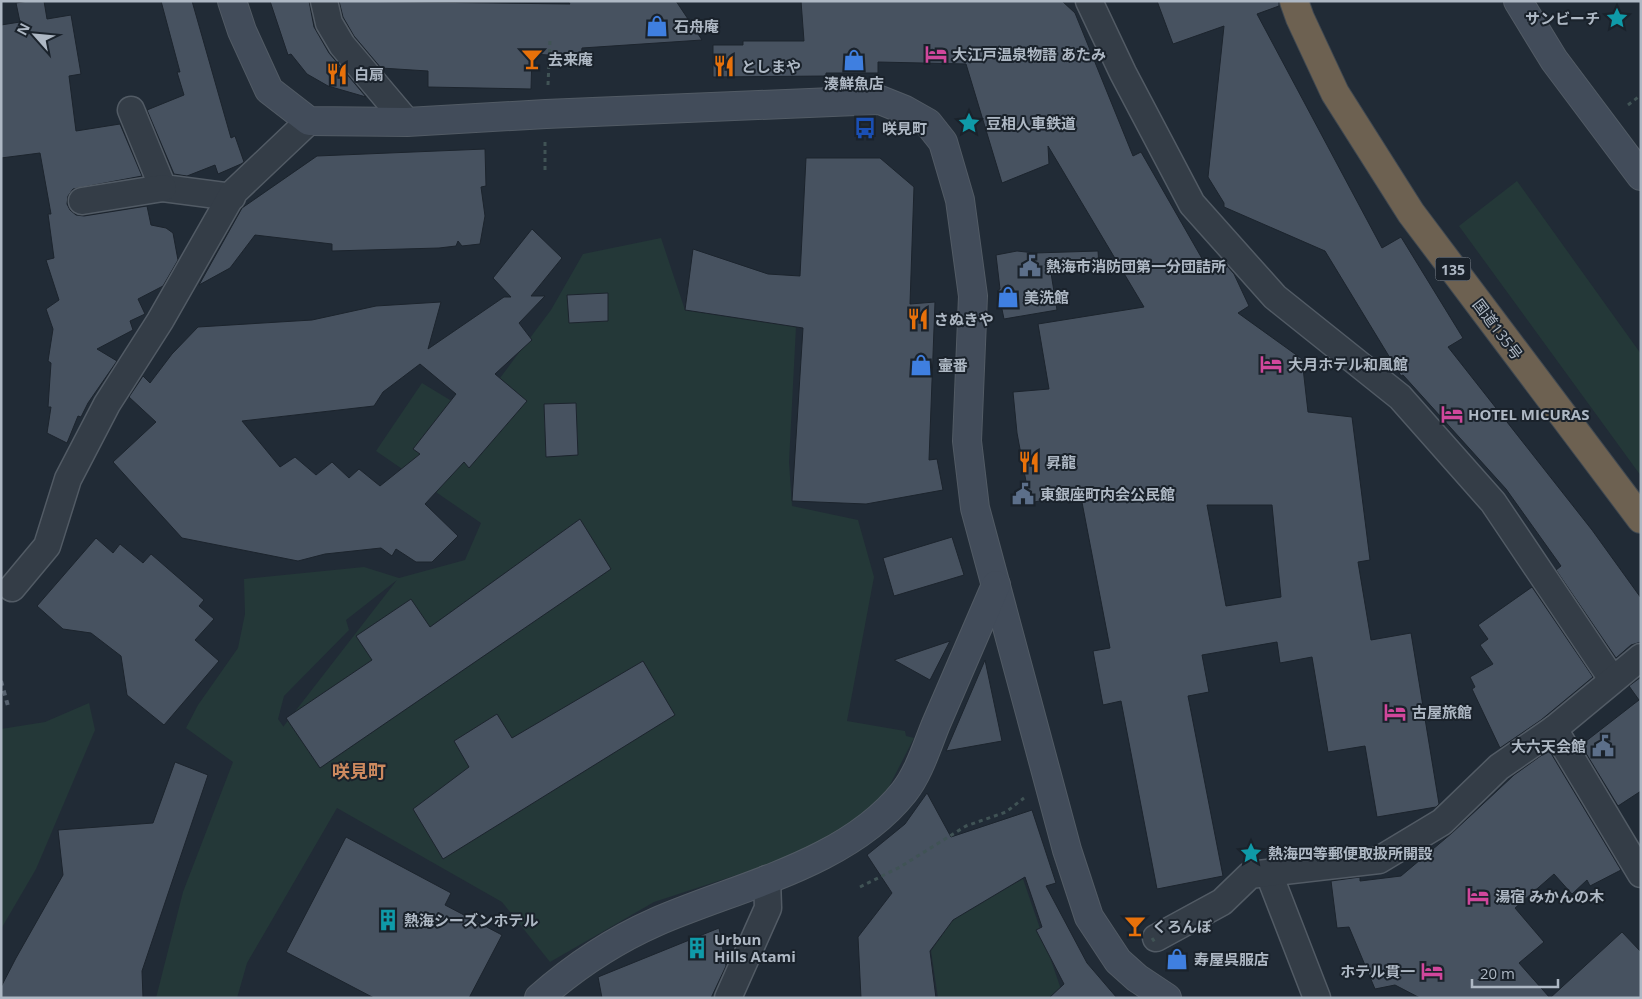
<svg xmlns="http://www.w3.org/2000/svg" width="1642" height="999" viewBox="0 0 1642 999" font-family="'Open Sans','Noto Sans JP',sans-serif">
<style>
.green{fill:#243838;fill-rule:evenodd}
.building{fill:#475260;stroke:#1c242d;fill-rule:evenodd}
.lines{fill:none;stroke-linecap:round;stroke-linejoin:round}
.street-casing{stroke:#525b65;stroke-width:29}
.secondary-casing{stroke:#525b65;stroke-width:30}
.highway-casing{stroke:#3f4851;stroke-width:30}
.path{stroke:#405355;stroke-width:3;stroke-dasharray:4 4;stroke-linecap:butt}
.street{stroke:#343d47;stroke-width:26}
.secondary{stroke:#424c5a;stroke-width:28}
.highway{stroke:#6d6151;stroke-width:28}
.rail{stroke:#56616e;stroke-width:4;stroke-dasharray:5 5;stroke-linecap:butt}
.path-bridge{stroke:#405355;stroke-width:3;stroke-dasharray:4 4;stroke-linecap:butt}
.labels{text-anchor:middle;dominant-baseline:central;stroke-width:4;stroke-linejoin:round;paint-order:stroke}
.shield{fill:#1a222b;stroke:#828b96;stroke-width:1}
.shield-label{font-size:14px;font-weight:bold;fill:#aeb8c4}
.poi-label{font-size:15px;font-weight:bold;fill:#aeb8c4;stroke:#1a222b;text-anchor:start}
.street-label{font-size:15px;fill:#aeb8c4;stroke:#1a222b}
.quarter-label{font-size:18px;font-weight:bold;fill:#ce8a5f;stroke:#1a222b}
</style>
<rect width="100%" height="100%" fill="#212b36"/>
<g class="green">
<path d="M1517,181L1641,354V476L1459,226Z"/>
<path d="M661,238L685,310L796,327L789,462L792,506L858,520L874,577L847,721L905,731L906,736L914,738L878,808L822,847L654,902L550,962L502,902L337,808L247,963L237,998H156L183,892L233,762L186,728L198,705L238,648L245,614L244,579L364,567L399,578L465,560L481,523L376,451L422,383L473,414L551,310L583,254ZM397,580L283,727V726L278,719L284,696L349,630L346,620Z"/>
<path d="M89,703L95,730L36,869L1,929V729L45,722Z"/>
<path d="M1023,879L1064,998H938L931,951L954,918Z"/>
</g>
<g class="building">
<path d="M28,1H44L47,19L71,15L81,74L69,76L76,131L120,124L142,176L73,189L68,196L67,204L70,210L76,215L84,216L147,206L151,225L166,228L173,233L178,260L163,286L138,299L145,314L130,321L133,330L97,349L117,361L88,403L81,417L78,416L67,443L47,433L51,407H48L51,363L48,361L53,329L46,309L59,300L46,260L54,258L48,214H51L40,153L1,158V25L20,22L16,3Z"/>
<path d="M161,1H192L231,138L235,136L244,162L241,164L218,174L215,165L187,176L174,174L147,110L184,95L177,72H180Z"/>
<path d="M270,1H309L314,27L329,53L366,97L328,86L307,74L291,54L288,55Z"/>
<path d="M339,1L570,4L568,1H676L702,40L582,48L581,57L532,54L531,89L428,87V71L381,68L354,36L343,17Z"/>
<path d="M801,1H1062L1075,13L1133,156L1141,152L1204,262L1221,259L1234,274L1249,306L1238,313L1302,359L1308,412L1352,417L1370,560L1358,562L1371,640L1411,633L1439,804L1436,807L1377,817L1365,746L1328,752L1312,657L1280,663L1277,642L1202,655L1209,692L1188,696L1223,876L1157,889L1121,701L1103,705L1093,651L1110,648L1080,492L1030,503L1017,433L1013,392L1049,389L1038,324L1144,307L1048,146L1049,164L1002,183L966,64L878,62V73H826V76L713,77V45H743V41H804ZM1207,505H1272L1281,597L1226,606Z"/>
<path d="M1157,1H1279V6L1257,14L1382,248L1401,237L1463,338L1448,347L1592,530L1641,598V642L1631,645L1616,658L1556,570L1561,566L1506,489L1403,375L1401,376L1325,251L1224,207V203L1208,177L1224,26L1173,44Z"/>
<path d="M485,149L486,186L481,187L485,216L480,244L462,246L458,241L456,246L439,248L332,251V244L255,235L230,268L199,285L242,208L317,156Z"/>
<path d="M806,158H880L914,187L910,304L935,302L929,460L937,459L943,490L866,504L792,501L803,328L685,310L693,249L768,274L800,276Z"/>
<path d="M532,229L562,258L531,296H545L519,323L532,340L495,374L527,401L469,468L464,462L425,504L458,536L432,562H416L396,549L392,556L381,548L325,554L298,561L182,538L113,462L156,422L129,397L143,376L150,383L172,354L198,327L312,320L376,306L441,302L428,349L504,297H511L493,278ZM420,364L456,394L413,449L420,454L380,486L359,469L349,478L332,462L316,475L295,457L280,467L242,421L374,406L383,392Z"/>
<path d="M1017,251L1035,253L1098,251L1099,265L1051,273L1057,310L1004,319L998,290L1000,289L996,255Z"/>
<path d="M608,293V321L569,323L567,295Z"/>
<path d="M576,403L578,455L546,457L544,404Z"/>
<path d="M580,519L611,569L320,768L286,718L372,660L356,636L411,599L430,627Z"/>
<path d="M952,537L964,575L894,596L883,558Z"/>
<path d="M96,538L113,553L120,544L143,563L151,554L204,600L199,606L214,619L195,640L219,661L164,725L127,695L121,656L91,633L63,629L37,606Z"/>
<path d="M1532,587L1593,677L1541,720L1500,748L1472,689L1475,687L1470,677L1493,664L1480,645L1488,639L1478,625Z"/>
<path d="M950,641L930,680L894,660Z"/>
<path d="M985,660L1002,741L946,751Z"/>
<path d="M643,661L675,715L443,859L413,809L469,767L454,741L497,714L512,738Z"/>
<path d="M1641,677V791L1618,806L1581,745L1639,700L1629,686Z"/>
<path d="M1549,750L1621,870L1590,886L1587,880L1572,894L1554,874L1515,908L1544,942L1519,963L1550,998H1420L1395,985L1375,989L1349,927L1337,928L1331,881L1360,877V881L1401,876L1452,833L1514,775Z"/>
<path d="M175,762L208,775L142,971L143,998H1V987L16,958L63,875L58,830L153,823Z"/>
<path d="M927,793L951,837L1032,810L1056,883L1046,886L1087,963L1117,998H1049L1064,984L1036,930L1042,927L1025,877L953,920L930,951L936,998H861L858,937L892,893L867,855L905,824Z"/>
<path d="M346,837L451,893L445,905L502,935L469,998H374L286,952Z"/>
<path d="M719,928L726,966L711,998H602L598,977Z"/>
<path d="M1622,932L1641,952V998H1550Z"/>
</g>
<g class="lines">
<g class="street-casing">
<g id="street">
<path d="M324,1L329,23L342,45L407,122"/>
<path d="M1089,1L1123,73L1192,204L1275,297L1400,397L1493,502L1612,679"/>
<path d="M131,110L163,188L232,197"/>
<path d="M82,201L163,188"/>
<path d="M12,588L47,546L68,479L107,404L160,321L233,193L309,121"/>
<path d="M1554,729L1641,874"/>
<path d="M1269,874L1317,998"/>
<path d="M1156,938L1222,902L1250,875L1379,860L1442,822L1499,767L1554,729L1641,657"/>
<path d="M728,998L768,908L767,879"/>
</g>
</g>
<g class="secondary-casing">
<g id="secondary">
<path d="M232,1L242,31L269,90L309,121L407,122L546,114L880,100L905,110L928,123L943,142L960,200L973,296L967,441L975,508L1067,850L1089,917L1118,961L1137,978L1167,998"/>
<path d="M1518,1L1554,60L1641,176"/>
<path d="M539,998C574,967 613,941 656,922C738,886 846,865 904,792C919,773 927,746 936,724C956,677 976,631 996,585"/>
</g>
</g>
<g class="highway-casing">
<path id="highway" d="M1294,1L1300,18L1335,93L1411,213L1641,519"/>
</g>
<g class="path">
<path d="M548,85L550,40"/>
<path d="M1628,105L1641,95"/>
<path d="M545,142V173"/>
<path d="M860,887L900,867L966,826L1006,812L1024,798"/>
</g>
<use href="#street" class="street"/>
<use href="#secondary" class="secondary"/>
<use href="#highway" class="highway"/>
<path class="rail" d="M1,681L8,706"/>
<path class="path-bridge" d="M1152,938L1156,944"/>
</g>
<defs>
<g id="sight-bare" transform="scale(1.725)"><path d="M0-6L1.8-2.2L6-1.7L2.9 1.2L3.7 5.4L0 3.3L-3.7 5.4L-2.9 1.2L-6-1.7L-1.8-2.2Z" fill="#0f9aa8" stroke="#1a222b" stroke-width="2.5" paint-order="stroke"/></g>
<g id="shop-bare" transform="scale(1.725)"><path d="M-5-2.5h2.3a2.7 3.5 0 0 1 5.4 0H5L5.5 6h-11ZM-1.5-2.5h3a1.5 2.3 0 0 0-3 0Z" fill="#3f7fe0" stroke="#1a222b" stroke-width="2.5" paint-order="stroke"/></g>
<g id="hotel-bare" transform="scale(1.725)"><path d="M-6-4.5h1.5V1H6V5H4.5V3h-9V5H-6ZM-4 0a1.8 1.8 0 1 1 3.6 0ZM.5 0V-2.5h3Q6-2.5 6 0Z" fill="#d1479c" stroke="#1a222b" stroke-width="2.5" paint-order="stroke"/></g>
<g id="bar-bare" transform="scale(1.725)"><path d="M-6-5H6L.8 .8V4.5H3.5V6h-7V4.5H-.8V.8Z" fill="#e8710a" stroke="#1a222b" stroke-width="2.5" paint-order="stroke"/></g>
<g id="restaurant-bare" transform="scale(1.725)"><path d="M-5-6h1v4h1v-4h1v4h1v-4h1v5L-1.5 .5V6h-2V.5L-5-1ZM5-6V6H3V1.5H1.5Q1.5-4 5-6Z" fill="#e8710a" stroke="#1a222b" stroke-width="2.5" paint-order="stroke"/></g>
<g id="bus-bare" transform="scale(1.725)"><path d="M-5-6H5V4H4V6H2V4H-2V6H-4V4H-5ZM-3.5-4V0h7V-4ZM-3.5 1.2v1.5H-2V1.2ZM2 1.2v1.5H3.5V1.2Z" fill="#1a4fb4" stroke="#1a222b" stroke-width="2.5" paint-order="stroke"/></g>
<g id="civic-bare" transform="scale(1.725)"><path d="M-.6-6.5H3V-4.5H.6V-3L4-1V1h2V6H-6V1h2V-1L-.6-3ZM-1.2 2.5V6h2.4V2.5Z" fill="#5c6f8a" stroke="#1a222b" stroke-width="2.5" paint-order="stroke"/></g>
<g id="building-bare" transform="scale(1.725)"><path d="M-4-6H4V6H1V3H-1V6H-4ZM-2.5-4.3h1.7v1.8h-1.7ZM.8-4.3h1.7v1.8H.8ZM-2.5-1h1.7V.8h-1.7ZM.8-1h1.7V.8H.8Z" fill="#0f9aa8" stroke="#1a222b" stroke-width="2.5" paint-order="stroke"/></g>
</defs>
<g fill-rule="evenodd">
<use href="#sight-bare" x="1617" y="18"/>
<use href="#shop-bare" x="657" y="26"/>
<use href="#hotel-bare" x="936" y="54"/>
<use href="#bar-bare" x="532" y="59"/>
<use href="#shop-bare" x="854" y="60"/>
<use href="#restaurant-bare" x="724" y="66"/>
<use href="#restaurant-bare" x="337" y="74"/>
<use href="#sight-bare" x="969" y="123"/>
<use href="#bus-bare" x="865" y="128"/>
<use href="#civic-bare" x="1030" y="266"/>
<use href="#shop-bare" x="1008" y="297"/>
<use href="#restaurant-bare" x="918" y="319"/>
<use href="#hotel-bare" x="1271" y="364"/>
<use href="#shop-bare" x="921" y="365"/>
<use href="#hotel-bare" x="1452" y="414"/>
<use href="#restaurant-bare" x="1029" y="462"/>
<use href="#civic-bare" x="1023" y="494"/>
<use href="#hotel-bare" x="1395" y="712"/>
<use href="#civic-bare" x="1603" y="746"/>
<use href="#sight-bare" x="1251" y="853"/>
<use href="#hotel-bare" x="1478" y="896"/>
<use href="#building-bare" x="388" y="920"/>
<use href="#bar-bare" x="1135" y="926"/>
<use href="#building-bare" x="697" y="948"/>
<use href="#shop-bare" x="1177" y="959"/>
<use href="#hotel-bare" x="1432" y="971"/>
</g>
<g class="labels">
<rect class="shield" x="1435.5" y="257.5" width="35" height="23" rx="4"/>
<g class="shield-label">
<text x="1453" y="269">135</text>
</g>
<g class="poi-label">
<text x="1600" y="18" text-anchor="end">サンビーチ</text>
<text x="674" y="26">石舟庵</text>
<text x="952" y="54">大江戸温泉物語 あたみ</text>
<text x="548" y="59">去来庵</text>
<text x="741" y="66">としまや</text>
<text x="354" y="74">白扇</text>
<text x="854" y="83" text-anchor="middle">湊鮮魚店</text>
<text x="986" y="123">豆相人車鉄道</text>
<text x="882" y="128">咲見町</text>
<text x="1046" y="266">熱海市消防団第一分団詰所</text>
<text x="1024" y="297">美洗館</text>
<text x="934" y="319">さぬきや</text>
<text x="1288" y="364">大月ホテル和風館</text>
<text x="938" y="365">壷番</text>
<text x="1468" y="414">HOTEL MICURAS</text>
<text x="1046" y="462">昇龍</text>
<text x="1040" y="494">東銀座町内会公民館</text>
<text x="1412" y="712">古屋旅館</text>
<text x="1586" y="746" text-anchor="end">大六天会館</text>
<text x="1268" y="853">熱海四等郵便取扱所開設</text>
<text x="1495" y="896">湯宿 みかんの木</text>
<text x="404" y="920">熱海シーズンホテル</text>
<text x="1152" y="926">くろんぼ</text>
<text x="714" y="939">Urbun<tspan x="714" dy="17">Hills Atami</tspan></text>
<text x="1194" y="959">寿屋呉服店</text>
<text x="1415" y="971" text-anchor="end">ホテル貫一</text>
</g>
<g class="street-label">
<text transform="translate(1498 329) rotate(53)">国道135号</text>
</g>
<g class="quarter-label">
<text x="359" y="771">咲見町</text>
</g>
</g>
<rect width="1642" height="999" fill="none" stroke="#aeb8c4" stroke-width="5"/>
<g transform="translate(35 35) rotate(297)" stroke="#1a222b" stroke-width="4" paint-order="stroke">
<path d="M0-4L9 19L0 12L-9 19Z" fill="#aeb8c4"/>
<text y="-8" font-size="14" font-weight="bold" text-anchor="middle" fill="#aeb8c4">N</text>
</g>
<path d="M1472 979v8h86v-8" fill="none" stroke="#aeb8c4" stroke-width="2.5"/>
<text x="1480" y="979" font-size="15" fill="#aeb8c4" stroke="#1a222b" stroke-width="4" paint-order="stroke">20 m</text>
</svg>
